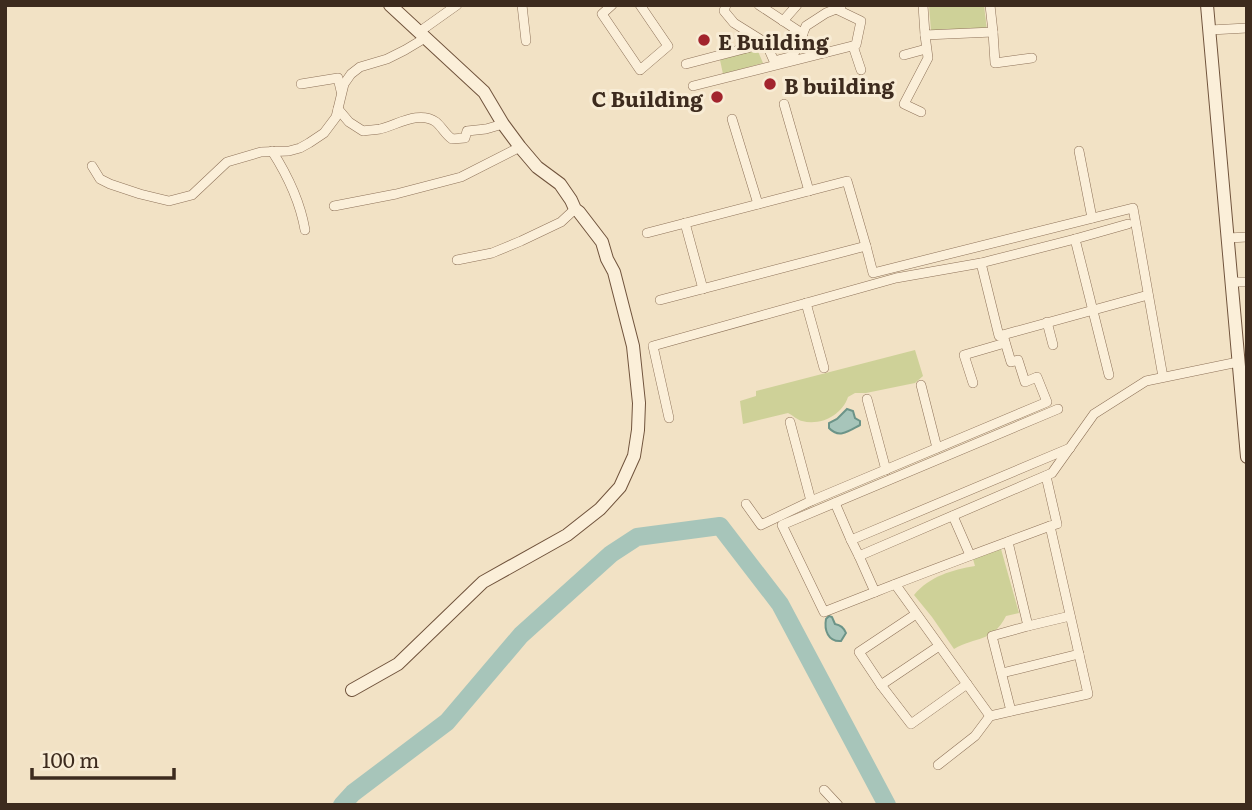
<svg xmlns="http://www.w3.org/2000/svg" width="1252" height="810" viewBox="0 0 1252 810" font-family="Literata,serif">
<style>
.green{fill:#ced198}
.water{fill:#a7c5ba;stroke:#6c9488;stroke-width:2}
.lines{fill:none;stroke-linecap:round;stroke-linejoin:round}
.river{stroke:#a7c5ba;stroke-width:18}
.street-casing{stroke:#8e7259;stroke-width:10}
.secondary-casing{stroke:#70533c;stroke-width:14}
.street{stroke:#fbefd9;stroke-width:9}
.secondary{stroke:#fbefd9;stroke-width:12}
.poi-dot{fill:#a2242d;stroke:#f8ecd5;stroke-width:2.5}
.labels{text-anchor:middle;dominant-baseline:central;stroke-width:6;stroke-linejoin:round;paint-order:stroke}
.poi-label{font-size:21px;font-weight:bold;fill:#3d2b1e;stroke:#f8ecd5;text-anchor:start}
</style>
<rect width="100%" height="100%" fill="#f2e2c5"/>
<g class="green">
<path d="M929,5H984L987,31H931Z"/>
<path d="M757,49L763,63L723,74L720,60Z"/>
<path d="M915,350L923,376L915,383L866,393H855L848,397C842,415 821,426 802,421C797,420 793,415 788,413L743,424L740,401L756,396V391Z"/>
<path d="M1001,549L1019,613L1006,616C992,643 976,636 954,649L932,617L914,595C930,576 952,570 975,566L973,559Z"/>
</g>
<g class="water">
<path d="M847,409L853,411L855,418L860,421V425C849,431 839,439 829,428V423L837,419Z"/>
<path d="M829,616L832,617L835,624C841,625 844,628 846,633L841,641C828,642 824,630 826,619Z"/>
</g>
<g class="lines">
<path class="river" d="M342,805L353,793L447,722L521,635L611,554L637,537L720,526L780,604L887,805"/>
<g class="street-casing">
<g id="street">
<path d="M522,5L526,41"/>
<path d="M612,5L602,14L640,70L668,46L640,5"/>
<path d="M726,5L724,11L734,23L766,43L774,61L793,56L806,26L826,13L841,7"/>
<path d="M759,5L803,34"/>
<path d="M923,5L925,35L993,32L990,5"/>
<path d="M783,21L797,5"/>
<path d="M1210,30L1247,28"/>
<path d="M419,32L457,5"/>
<path d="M993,32L995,63L1032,58"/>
<path d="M853,46L861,70"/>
<path d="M904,55L926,49"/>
<path d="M686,64L766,43"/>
<path d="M301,84L338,78L341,91"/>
<path d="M693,86L856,45L861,21L836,9"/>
<path d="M784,104L809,191"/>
<path d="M338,109L349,122L363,131C368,130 374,130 380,129C397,125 419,110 436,122C442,127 445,134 452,139L465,138L467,131L486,129L503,124"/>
<path d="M921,112L904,104L928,58L925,35"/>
<path d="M732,119L758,204"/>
<path d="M272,151C288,176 300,201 305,230"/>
<path d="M1079,151L1092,218"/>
<path d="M92,166L100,179L110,184L140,194L169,201L192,195L227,162L261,152L289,151L300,148L309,143L324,133L336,117L344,84L351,74L360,67L387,59L405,50L425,38"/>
<path d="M334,206L396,194L461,177L520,147"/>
<path d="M685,223L703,289"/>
<path d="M647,233L847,181L866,246"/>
<path d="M1228,238L1247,237"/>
<path d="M457,260L492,253L521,241L561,222L575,209"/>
<path d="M981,263L999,336L1148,295"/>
<path d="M1232,282H1247"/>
<path d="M660,300L866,246L873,273L1133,208L1163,377"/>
<path d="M806,303L824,368"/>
<path d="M1047,322L1053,345"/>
<path d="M1109,375L1075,239L1128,224"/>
<path d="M973,383L964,355L1005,343"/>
<path d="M921,385L937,448"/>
<path d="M867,399L886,470"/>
<path d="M669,418L653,346L896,278L981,263L1075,239"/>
<path d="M790,422L811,501"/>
<path d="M1046,476L1057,524L1050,526"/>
<path d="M835,503L851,540"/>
<path d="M746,504L761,525L811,501L1047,402L1037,377L1025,382L1018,360L1011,362L1003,335"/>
<path d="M953,516L970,555"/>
<path d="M1008,542L1028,626L992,636L1011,711"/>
<path d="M859,556L851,540L1070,448"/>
<path d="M895,584L990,716L1088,694L1050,526C991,548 933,569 875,592L859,556L1052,473L1094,414L1146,381L1238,362"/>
<path d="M875,592L824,612L782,525L1058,409"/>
<path d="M916,614L859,652L881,685L939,646"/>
<path d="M1028,626L1070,616"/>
<path d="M1002,673L1079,654"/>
<path d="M881,685L911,724L967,684"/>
<path d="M938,765L975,736L990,716"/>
<path d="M824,790L838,805"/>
</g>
</g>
<g class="secondary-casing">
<g id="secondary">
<path d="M1207,5L1247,457"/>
<path d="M352,690L398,664L483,582L567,535L600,509L620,487L634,456L638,430L639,403L633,346L614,272L607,259L602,242L579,212L575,209L571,200L560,184L537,167L520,147L503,124L484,92L390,5"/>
</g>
</g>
<use href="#street" class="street"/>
<use href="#secondary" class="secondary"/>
</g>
<g class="poi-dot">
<circle cx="704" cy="40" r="7"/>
<circle cx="770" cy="84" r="7"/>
<circle cx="717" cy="97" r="7"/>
</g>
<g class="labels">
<g class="poi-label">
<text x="718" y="40">E Building</text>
<text x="784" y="84">B building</text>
<text x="703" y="97" text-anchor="end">C Building</text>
</g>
</g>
<rect width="1252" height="810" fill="none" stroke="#3d2b1e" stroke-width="14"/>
<path d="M32 768v10h142v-10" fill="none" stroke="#3d2b1e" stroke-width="3.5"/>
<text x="42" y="768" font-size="21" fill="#3d2b1e" stroke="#f8ecd5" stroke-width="5" paint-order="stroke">100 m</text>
</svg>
